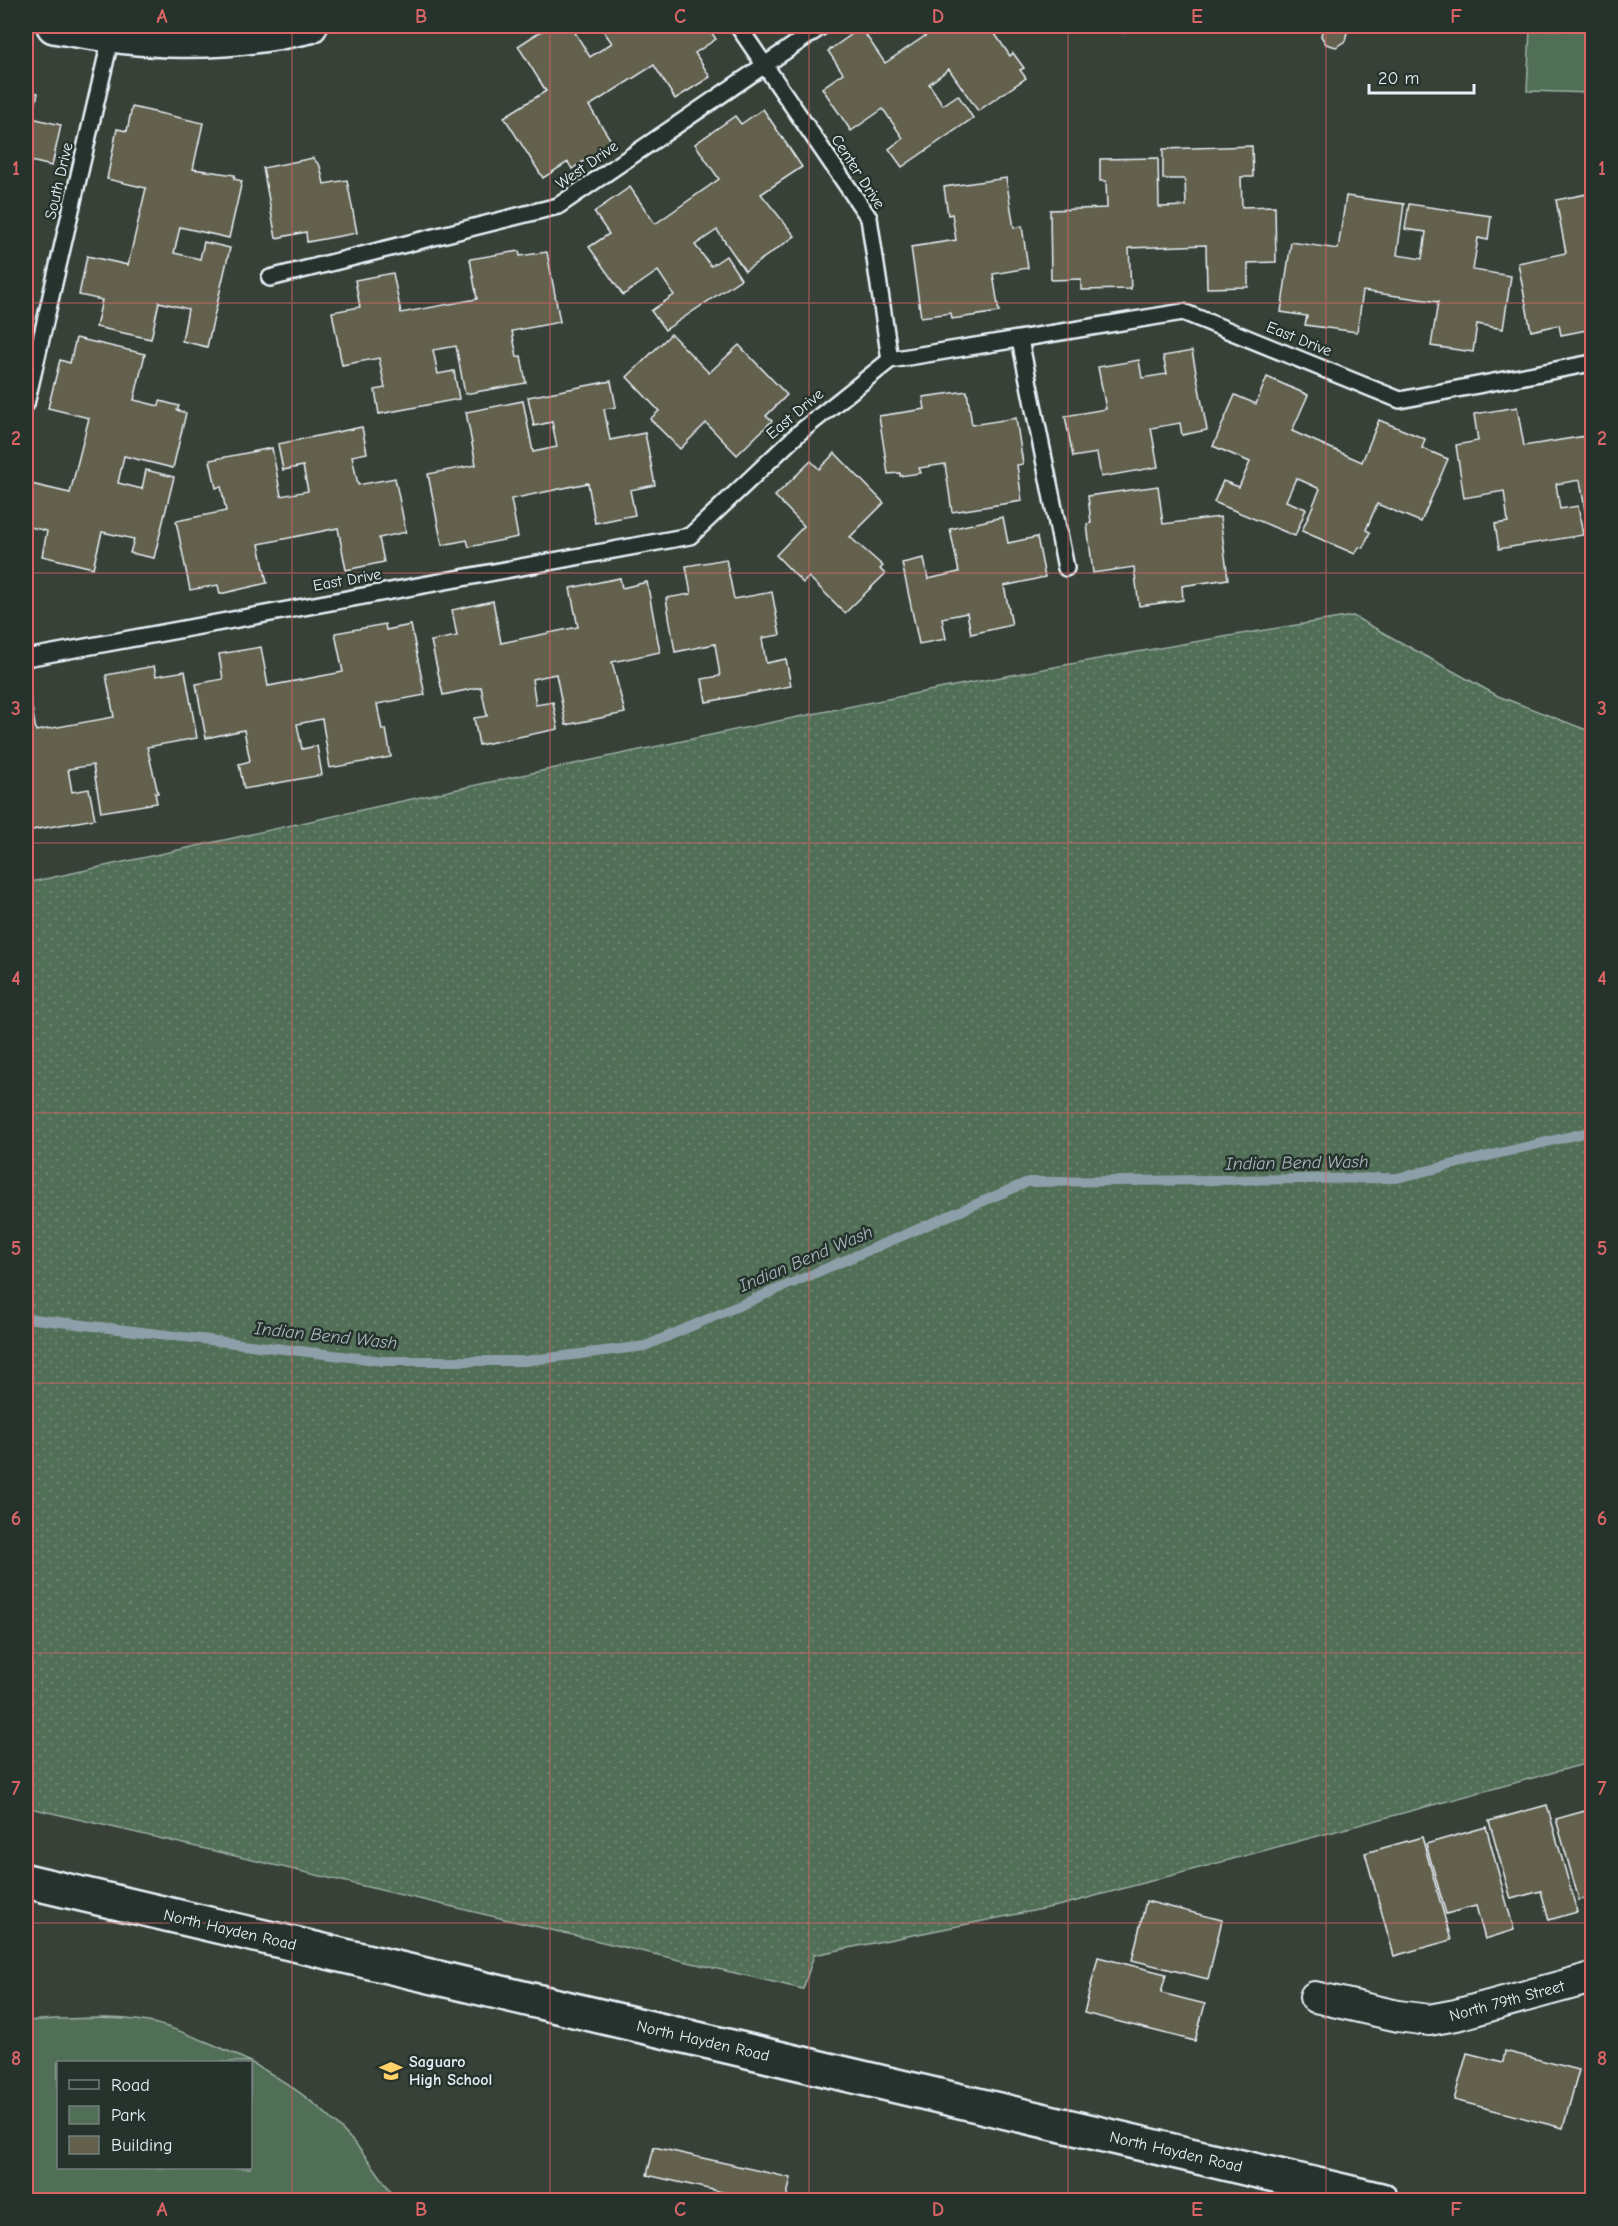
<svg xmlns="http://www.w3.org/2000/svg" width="1618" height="2226" viewBox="0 0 1618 2226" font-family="'Comic Neue',sans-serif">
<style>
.grass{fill:url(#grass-dots);stroke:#9cb0a7;stroke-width:1.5}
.park{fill:#516e56;stroke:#9cb0a7;stroke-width:1.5;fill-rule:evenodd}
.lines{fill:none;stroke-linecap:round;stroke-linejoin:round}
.stream{stroke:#8d9fa9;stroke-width:10}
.building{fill:#63614d;stroke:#e8f1f8;stroke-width:1.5}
.lane-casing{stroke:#e8f1f8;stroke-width:20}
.street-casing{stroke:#e8f1f8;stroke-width:34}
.secondary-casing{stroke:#e8f1f8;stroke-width:38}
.lane{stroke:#26332d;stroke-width:15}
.street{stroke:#26332d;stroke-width:30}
.secondary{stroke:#26332d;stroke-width:33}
.grid{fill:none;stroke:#db6466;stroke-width:1.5;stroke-opacity:0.55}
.labels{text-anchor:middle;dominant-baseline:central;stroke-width:5;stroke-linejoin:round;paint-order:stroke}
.street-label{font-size:16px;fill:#e8f1f8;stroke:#26332d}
.poi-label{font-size:16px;font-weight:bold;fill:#e8f1f8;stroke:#26332d;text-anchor:start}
.water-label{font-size:18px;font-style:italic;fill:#abbac3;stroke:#26332d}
.neatline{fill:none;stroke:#db6466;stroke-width:2}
.grid-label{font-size:20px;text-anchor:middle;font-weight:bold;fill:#db6466}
</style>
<defs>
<pattern id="grass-dots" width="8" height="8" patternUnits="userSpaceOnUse" patternTransform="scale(1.5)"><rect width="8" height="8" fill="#516e56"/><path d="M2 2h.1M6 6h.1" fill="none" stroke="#6a836f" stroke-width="1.8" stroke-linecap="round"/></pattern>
</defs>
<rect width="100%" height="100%" fill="#384137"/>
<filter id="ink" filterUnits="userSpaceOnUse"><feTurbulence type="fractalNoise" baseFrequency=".0167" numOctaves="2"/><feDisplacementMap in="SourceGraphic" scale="12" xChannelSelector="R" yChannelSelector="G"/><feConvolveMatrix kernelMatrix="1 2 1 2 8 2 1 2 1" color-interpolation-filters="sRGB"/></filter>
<g filter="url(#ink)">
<path class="grass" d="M1353,616L1498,696L1592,732V1762L1062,1905L814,1955L803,1989L26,1807V883C467,788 907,685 1353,616Z"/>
<g class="park">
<path d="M1530,29L1592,31V93L1527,91Z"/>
<path d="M56,2019C84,2019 115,2016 143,2021C167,2025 190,2035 212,2044C295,2079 349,2124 396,2200H26V2021ZM58,2062H250V2168H58Z"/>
</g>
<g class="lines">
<path class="stream" d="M26,1318L383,1361H524L645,1346L1028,1182L1397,1178L1592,1131"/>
</g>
<g class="building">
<path d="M549,26H571L590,57L612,43L600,26H707L716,39L695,53L710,77L675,99L654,65L589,106L612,142L572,169L568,162L543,178L504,117L546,91L518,46Z"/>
<path d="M576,26H589L580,31Z"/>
<path d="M940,26H1006L995,34L1010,56L1013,53L1024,68L1020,70L1026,78L978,111L949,69L929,84L943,105L958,95L973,118L902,167L889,149L903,138L883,109L851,131L822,88L843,73L828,51L861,28L885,63Z"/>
<path d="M1119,26H1139L1123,33Z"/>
<path d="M1323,26H1344L1347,32L1345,41L1336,47L1326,44L1321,36Z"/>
<path d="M26,90L38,93L32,118L61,125L52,166L26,160Z"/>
<path d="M132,107L203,123L193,169L235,175L234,179L242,181L229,238L180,227L174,253L200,259L204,242L230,248L207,347L182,341L188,309L159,302L151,339L96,327L102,300L79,295L87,256L128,265L146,188L107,179L117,129L127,131Z"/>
<path d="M763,109L802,167L761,194L795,236L745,271L717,230L695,245L711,266L726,256L741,279L665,330L651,311L674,295L658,271L623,295L589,247L609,234L594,212L630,187L655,224L719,179L695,144L735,116L741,124Z"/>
<path d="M1252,146L1253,177H1241L1242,207L1275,206L1276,262L1248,263V287L1207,288L1206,245L1129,248L1131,289L1081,290V279L1051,280L1050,210L1107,208L1106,181H1100V159L1158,158L1159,207L1186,206L1185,179H1163V149Z"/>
<path d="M313,158L320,166L324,184L347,180L357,233L307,242L306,232L276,238L263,168Z"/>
<path d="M1006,178L1014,228L1022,226L1028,268L993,274L999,312L952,319L951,313L921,317L911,247L956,240L952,214L948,215L944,187Z"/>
<path d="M1592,193V329L1561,335L1559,325L1531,331L1518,263L1566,253L1556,200Z"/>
<path d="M1346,196L1404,204L1397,255L1422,259L1426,232L1405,229L1409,204L1491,216L1488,240L1478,238L1473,270L1511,276L1503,329L1477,324L1473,352L1431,346L1438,302L1363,291L1357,332L1305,325L1307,316L1281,312L1291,242L1338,249Z"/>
<path d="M26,239L32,240L26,270Z"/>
<path d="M519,251L520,256L547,252L560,322L512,331L517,357L521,356L526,383L465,394L456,346L433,350L438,374L454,371L459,399L379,414L375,390L385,388L379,358L342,365L332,312L360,307L355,280L393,273L401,313L477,299L470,259Z"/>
<path d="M671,334L709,373L739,345L787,395L766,416L772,421L737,455L706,423L680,449L650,419L659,411L627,377Z"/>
<path d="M76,338L145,354L134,400L159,406L160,401L179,406L177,410L186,413L173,468L124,456L118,483L142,489L146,470L174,477L154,558L130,553L134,539L102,532L93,568L42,556L47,531L26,526V508L31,484L70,493L89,418L48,408L60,360L70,363Z"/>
<path d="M1192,351L1207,430L1182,435L1180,423L1151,428L1158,467L1101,477L1097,453L1073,457L1065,416L1106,409L1098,367L1139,360L1142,378L1167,374L1163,356Z"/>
<path d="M1267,377L1308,395L1292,431L1362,462L1379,420L1425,439L1422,448L1448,459L1421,522L1377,504L1366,530L1370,532L1363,548L1359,547L1355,554L1302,531L1320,489L1296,478L1286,501L1306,509L1295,536L1214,502L1223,481L1239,487L1250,462L1213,446L1235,395L1256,404Z"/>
<path d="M611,381L616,407L604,409L610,440L645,433L655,485L630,490L635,515L595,523L588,483L511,499L518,537L469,547L467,540L442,545L428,474L476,465L466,412L523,401L533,452L557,447L552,422L534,426L528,397Z"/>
<path d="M967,391L972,425L1016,418L1023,464L1017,465L1022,501L952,512L945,464L919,468L921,473L900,476V473L888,474L879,416L925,409L923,397Z"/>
<path d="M1517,407L1524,446L1592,435V527L1588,528L1580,480L1556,484L1560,509L1578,506L1583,535L1499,549L1495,524L1508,522L1504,491L1464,498L1456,445L1478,441L1474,414Z"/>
<path d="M362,427L367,453L352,456L358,485L395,478L406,532L379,538L384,562L346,570L338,528L259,544L267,583L220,594L218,585L190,590L176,521L226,511L221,486L216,488L210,460L272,448L281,496L308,491L303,466L283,470L278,444Z"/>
<path d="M835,453L884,503L850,537L883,566L880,569L885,574L845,613L809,577L803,583L776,555L804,526L775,496L811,461L819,469Z"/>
<path d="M1158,486L1163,524L1220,517L1228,579L1182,586L1183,600L1139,606L1134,567L1093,573L1087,524L1091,523L1088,496Z"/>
<path d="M1003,517L1008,543L1037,537L1045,577L1004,586L1012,625L971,634L967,613L942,618L946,639L919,644L902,563L924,558L928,579L959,572L950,529Z"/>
<path d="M726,559L734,599L772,592L780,635L762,638L766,663L786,659L791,686L706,702L702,679L720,676L715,644L675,652L666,598L691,594L686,566Z"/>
<path d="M620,578L622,588L647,582L660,652L612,662L625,713L566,725L556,674L532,679L536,705L553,702L558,729L479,745L474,718L487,716L481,687L443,695L431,641L457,636L452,610L493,601L501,643L578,627L570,588Z"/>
<path d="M385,624L386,630L411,625L425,695L377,704L382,730L386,729L391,757L330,768L322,719L297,724L302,749L317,746L322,775L244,789L239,764L250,761L244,730L206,738L196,684L223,679L219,654L261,647L268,686L343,672L335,633Z"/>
<path d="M154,666L156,676L185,671L197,738L147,747L158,793H155L157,803L101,812L93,765L68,769L72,792L89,789L95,819L26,831V691L29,690L36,731L114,717L106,675Z"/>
<path d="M1547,1805L1577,1912L1549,1920L1541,1891L1511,1899L1489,1821Z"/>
<path d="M1592,1809V1897L1579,1900L1556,1819Z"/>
<path d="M1486,1827L1514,1930L1485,1939L1476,1906L1446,1914L1426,1844Z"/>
<path d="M1422,1837L1451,1940L1394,1956L1365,1853Z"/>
<path d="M1146,1901L1222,1920L1208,1979L1132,1960Z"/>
<path d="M1098,1957L1166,1974L1161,1993L1205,2004L1195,2041L1084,2013Z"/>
<path d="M1505,2051L1579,2070L1563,2128L1454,2100L1467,2053L1503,2062Z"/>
<path d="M654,2147L791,2178L786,2200H757L647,2175Z"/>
</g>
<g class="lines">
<g class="lane-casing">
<g id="lane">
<path d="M738,26L869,218L890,360"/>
<path d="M270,278L558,206L822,26"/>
<path d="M1020,340L1066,568"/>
<path d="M26,404L111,37"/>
<path d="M26,658L690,536L800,432L890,360L1183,312L1400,400L1592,363"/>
</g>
</g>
<g class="street-casing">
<path id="street" d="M1315,1997L1398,2016L1429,2020L1456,2015L1592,1978"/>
</g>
<g class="secondary-casing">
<g id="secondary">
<path d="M54,26C144,43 220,47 310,26"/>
<path d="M26,1881L1381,2200"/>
</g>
</g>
<use href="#lane" class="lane"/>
<use href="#street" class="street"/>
<use href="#secondary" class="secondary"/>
</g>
</g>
<path class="grid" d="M292,26V2200M550,26V2200M809,26V2200M1068,26V2200M1326,26V2200M26,303H1592M26,573H1592M26,843H1592M26,1113H1592M26,1383H1592M26,1653H1592M26,1923H1592"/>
<defs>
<g id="school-bare" transform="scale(1.8)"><path d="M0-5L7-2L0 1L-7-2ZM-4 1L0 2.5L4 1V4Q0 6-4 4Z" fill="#ffd166" stroke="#26332d" stroke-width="2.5" paint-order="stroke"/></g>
</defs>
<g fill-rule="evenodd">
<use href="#school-bare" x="391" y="2071"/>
</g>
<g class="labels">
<g class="street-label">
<text transform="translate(587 165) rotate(-35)">West Drive</text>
<text transform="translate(858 172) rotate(57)">Center Drive</text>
<text transform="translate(59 181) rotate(-77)">South Drive</text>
<text transform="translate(1299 339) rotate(22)">East Drive</text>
<text transform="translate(795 414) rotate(-40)">East Drive</text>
<text transform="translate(347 580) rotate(-10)">East Drive</text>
<text transform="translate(230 1930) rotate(13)">North Hayden Road</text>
<text transform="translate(1507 2001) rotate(-15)">North 79th Street</text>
<text transform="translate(703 2041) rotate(13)">North Hayden Road</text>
<text transform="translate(1176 2152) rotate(13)">North Hayden Road</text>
</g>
<g class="poi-label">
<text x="409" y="2062">Saguaro<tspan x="409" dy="18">High School</tspan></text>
</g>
<g class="water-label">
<text transform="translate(1297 1163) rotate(-1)">Indian Bend Wash</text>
<text transform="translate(806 1259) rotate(-23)">Indian Bend Wash</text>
<text transform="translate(326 1336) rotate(6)">Indian Bend Wash</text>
</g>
</g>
<rect width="1618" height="2226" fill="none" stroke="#26332d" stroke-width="66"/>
<rect x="57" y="2061" width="195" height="108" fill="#26332d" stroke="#747f7e" stroke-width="1.5"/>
<rect x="69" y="2080" width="30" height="9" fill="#26332d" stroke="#747f7e" stroke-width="1.5"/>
<text x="111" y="2091" font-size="18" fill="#e8f1f8">Road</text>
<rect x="69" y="2106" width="30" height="18" fill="#516e56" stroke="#747f7e" stroke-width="1.5"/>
<text x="111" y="2121" font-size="18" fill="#e8f1f8">Park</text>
<rect x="69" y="2136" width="30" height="18" fill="#63614d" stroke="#747f7e" stroke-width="1.5"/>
<text x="111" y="2151" font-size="18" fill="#e8f1f8">Building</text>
<path d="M1369 84v9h105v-9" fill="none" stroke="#e8f1f8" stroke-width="3"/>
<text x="1378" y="84" font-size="18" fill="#e8f1f8" stroke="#26332d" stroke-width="4.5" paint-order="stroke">20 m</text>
<rect x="33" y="33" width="1552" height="2160" class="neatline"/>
<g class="grid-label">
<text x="162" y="23">A</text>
<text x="421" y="23">B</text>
<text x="680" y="23">C</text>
<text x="938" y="23">D</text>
<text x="1197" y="23">E</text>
<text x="1456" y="23">F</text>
<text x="16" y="175">1</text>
<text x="1602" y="175">1</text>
<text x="16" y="445">2</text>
<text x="1602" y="445">2</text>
<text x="16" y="715">3</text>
<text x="1602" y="715">3</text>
<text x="16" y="985">4</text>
<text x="1602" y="985">4</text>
<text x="16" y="1255">5</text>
<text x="1602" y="1255">5</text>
<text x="16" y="1525">6</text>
<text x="1602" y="1525">6</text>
<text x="16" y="1795">7</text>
<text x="1602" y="1795">7</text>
<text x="16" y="2065">8</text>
<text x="1602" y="2065">8</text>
<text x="162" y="2216">A</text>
<text x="421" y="2216">B</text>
<text x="680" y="2216">C</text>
<text x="938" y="2216">D</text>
<text x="1197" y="2216">E</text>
<text x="1456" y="2216">F</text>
</g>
</svg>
